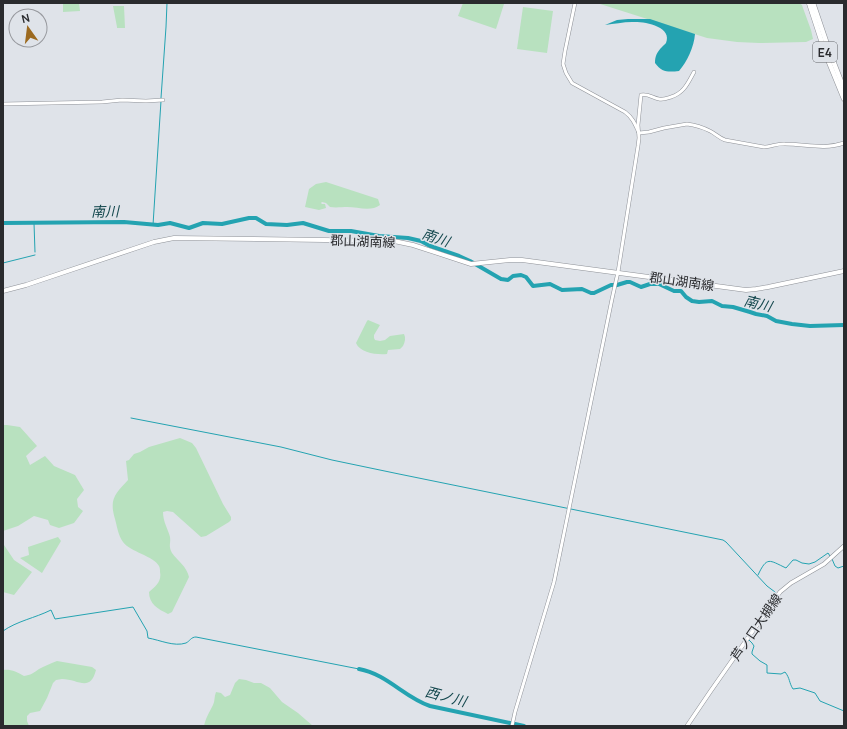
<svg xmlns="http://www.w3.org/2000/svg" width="847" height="729" viewBox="0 0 847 729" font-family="Manrope,'Noto Sans JP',sans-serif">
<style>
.green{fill:#b8e1bf}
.water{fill:#24a3b1}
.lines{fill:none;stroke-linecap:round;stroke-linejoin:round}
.stream{stroke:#24a3b1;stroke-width:1}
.river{stroke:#24a3b1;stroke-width:4}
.tertiary-casing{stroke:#8e9197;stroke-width:4}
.secondary-casing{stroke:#8e9197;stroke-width:4.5}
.primary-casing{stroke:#8e9197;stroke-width:5}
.motorway-casing{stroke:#8e9197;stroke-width:5.5}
.tertiary{stroke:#fff;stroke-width:3}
.secondary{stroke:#fff;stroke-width:3.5}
.primary{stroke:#fff;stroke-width:4}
.motorway{stroke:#fff;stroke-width:4.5}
.labels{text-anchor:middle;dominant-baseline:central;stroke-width:3;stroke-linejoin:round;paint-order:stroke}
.shield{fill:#dfe3e9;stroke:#606266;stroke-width:1}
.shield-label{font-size:12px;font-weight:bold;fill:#2a2b2e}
.street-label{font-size:13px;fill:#2a2b2e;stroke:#dfe3e9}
.water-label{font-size:14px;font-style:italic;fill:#14484e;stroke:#dfe3e9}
</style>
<rect width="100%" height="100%" fill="#dfe3e9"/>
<g class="green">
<path d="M63,3H79L80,11L63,12Z"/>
<path d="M463,3L504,4L496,29L458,16Z"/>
<path d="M597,3H799L802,5L803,8L811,30L813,39L806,42L759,43L737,42L707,38Z"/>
<path d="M113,6H124L125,28H117V27Z"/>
<path d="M523,7L553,11L547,53L517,49Z"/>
<path d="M326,182L375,198L378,199L380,205C371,212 358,207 347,207C342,207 336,208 330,207L326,203L322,202L321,203L322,204H325L326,208L319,210L305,207L309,189L316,184Z"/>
<path d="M368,320L380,325L374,335V338L375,340L380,341L385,340L390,336L404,334C406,338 405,342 403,346L400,349L388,350L387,354C377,355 360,353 356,343L367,321Z"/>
<path d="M3,425H7L20,427L37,446L26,456L30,465L45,456L54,466L75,475L84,490L77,499L78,507L83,511L74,523L59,528L50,525L48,520L34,516L18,526L3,531Z"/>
<path d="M180,438L192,443L196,448L223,504L231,517V520L229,522L206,536L201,537L173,512L167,511L163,512C163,522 168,529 170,537C171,544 168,545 172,553C178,561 187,567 189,577L172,612L168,614C158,609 149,604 149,592C155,587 162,582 160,572C160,570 160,568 159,566C154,556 130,552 123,542C118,535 117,526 115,519C109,499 115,494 128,480L126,461L129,460L134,454L140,452L149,447Z"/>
<path d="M58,537L61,541L42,573L20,558L29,555L28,547Z"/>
<path d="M3,545H4L14,560L32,572L14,595L3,592Z"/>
<path d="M57,661L92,667L96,670C90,693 78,679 62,679C60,679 58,680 56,680L53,683L47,698L40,711L30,713L27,716V721L29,726H3V670C11,669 17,672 24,676C31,675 33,673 39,669C45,666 51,663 57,661Z"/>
<path d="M239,679L246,680L254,683H261L270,688L282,702L298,713L313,726H204C206,717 209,713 213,705C215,701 214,697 216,692L221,693L225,697L230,695L235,683Z"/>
</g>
<path class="water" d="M628,19H650L695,34C694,47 687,62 679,71C669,72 662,73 655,63C655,56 657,52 662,47C663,46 665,44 666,43C673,26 643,21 632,22C623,22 614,24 605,25L617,20Z"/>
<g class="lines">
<g class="stream">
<path d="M161,98L166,27L167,3"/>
<path d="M34,223L35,252"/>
<path d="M153,225L161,101"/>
<path d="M3,263L35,255"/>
<path d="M131,418L281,447L332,460L399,474L723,540L726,542L767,586L775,592V594L761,615L749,632L747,637"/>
<path d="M832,559L835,566L838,568L844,566"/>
<path d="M758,575C767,556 769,560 786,568L793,560H796L802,563L809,564L815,562L828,553L830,556"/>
<path d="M3,631C17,621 35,618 51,610L55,619L133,607L147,631L148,638C160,640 174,647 186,643C190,641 191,637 196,637L359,669"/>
<path d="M749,640L752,643L754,646L752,652V654L760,661L767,665V673L781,674L785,672C790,678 789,683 793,689L800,688L815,693L820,701L844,711"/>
</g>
<g class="river">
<path d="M3,223L124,222L158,225L170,223L189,228L203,223L222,224L249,218H256L266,224L287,225L303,223L329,231H351L379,236L408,238L421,241L430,246L459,256L470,261L501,279L508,280L513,276L521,275L526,277L533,286L550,284L562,290L582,289L591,293H594L611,285H617L627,282H630L641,287L650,284H659L674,291H681L686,297L692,301L699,302L712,301L722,306L733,307L750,312L756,314L767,316L776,321L792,324L810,326L844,325"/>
<path d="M359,669C387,674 405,698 430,706L510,723"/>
<path d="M515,724L524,726"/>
</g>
<g class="tertiary-casing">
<g id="tertiary">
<path d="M575,3L565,51L563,64L566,73L572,83L625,112C633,118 635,124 639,133L649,132L664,128L687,124C695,125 704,128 710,131C716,134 719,138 725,140L764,147C771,147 778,143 785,144C806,144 824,150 844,143"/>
<path d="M3,104L102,102L122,100L146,101L163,100"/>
<path d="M512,726L515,712L554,582L612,299L618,272L638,146L639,138L638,125L641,95C647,93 653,98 659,99C663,100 668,98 671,97C684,93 688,83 694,72"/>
</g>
</g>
<g class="secondary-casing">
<path id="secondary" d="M687,726L710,692L780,592L791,583L824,564L844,546"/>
</g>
<g class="primary-casing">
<path id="primary" d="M3,291L26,285L154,242L174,238L394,241L413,245L471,264L510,260H522L746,290L756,289L768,287L844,271"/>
</g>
<g class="motorway-casing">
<g id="motorway">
<path d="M809,3L826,55L844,99"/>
<path d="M813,3L830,53L844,89"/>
</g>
</g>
<use href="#tertiary" class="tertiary"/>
<use href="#secondary" class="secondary"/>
<use href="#primary" class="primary"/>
<use href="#motorway" class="motorway"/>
</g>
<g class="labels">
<rect class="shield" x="813" y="42" width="24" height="20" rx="3"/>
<g class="shield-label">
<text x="825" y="52">E4</text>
</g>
<g class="street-label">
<text transform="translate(363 241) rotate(2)">郡山湖南線</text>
<text transform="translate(682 281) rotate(8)">郡山湖南線</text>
<text transform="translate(756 627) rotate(-55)">芦ノ口大槻線</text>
</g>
<g class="water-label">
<text transform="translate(105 211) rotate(-1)">南川</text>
<text transform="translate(436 237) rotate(19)">南川</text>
<text transform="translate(758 303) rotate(14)">南川</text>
<text transform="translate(446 696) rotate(15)">西ノ川</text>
</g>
</g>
<rect width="847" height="729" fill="none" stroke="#2a2b2e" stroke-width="8"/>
<g transform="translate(28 28) rotate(346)"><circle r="19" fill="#dfe3e9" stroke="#97999e"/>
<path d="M0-3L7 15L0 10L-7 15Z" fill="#9c6a1f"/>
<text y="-6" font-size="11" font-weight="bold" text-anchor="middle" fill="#2a2b2e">N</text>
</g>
</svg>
